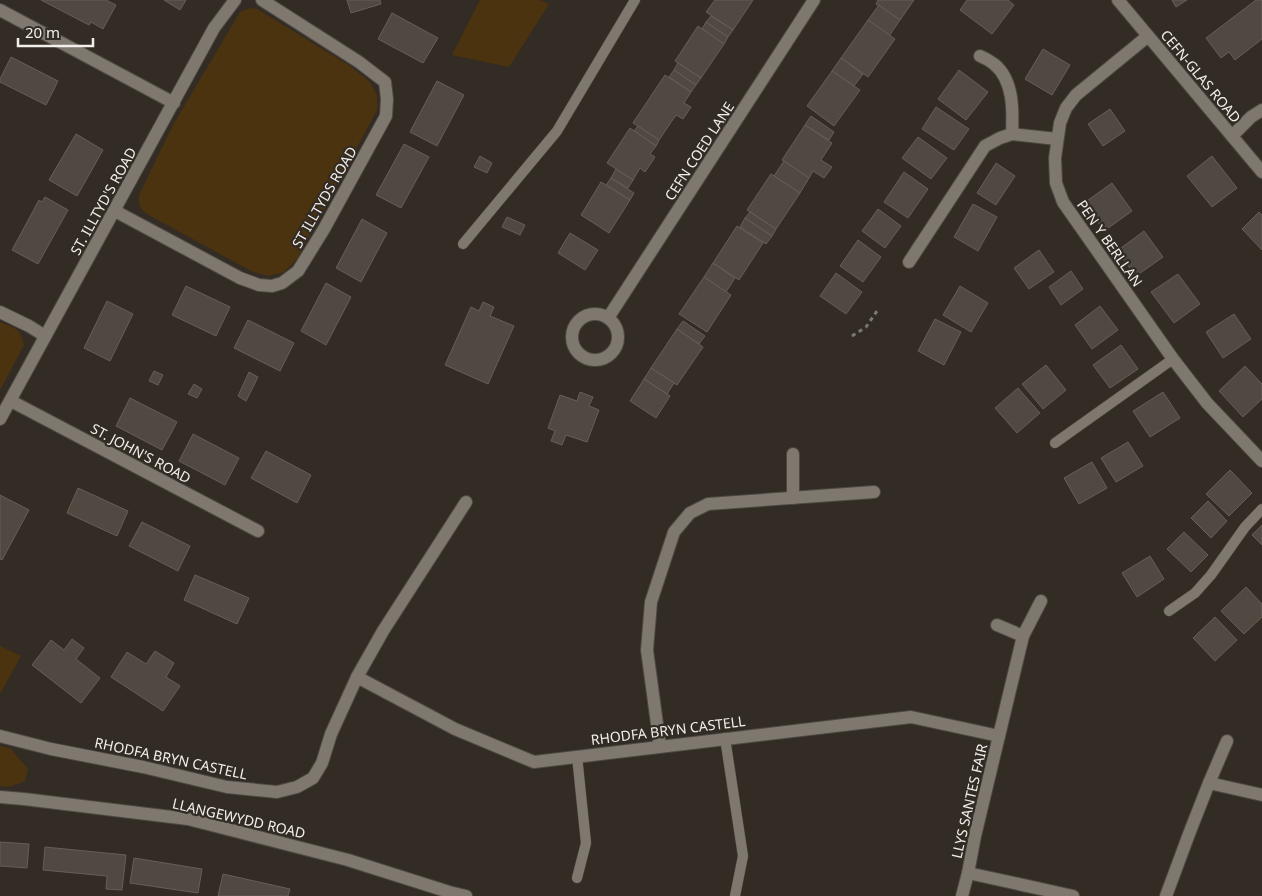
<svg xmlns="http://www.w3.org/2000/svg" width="1262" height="896" viewBox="0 0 1262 896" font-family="'Noto Sans',sans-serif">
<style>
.green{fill:#4c330f}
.building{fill:#504941;stroke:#665f57}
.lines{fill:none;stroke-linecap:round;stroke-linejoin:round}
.service-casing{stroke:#4e4943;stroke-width:11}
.minor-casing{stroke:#4e4943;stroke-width:14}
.tertiary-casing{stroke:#4e4943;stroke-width:14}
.path{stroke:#7d7871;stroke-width:3;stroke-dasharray:4 4;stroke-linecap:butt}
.service{stroke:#7f786f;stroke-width:10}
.minor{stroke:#7f786f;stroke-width:12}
.tertiary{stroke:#7f786f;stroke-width:12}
.labels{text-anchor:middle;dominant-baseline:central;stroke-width:4.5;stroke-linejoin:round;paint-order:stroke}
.street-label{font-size:14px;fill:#f3efea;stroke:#322c25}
</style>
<rect width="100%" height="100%" fill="#322c25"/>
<g class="green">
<path d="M480,0H540L549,4L509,67L452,55Z"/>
<path d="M250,8L257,9L350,66L370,82L377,95V110L297,259L284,272L269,276L253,272L145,213C139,206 137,202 140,193L173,125L240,12Z"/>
<path d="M0,322C14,328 21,328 24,345L0,390Z"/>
<path d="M0,646L21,656L0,694Z"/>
<path d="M0,746L10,748L28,769L25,781L9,787L0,786Z"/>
</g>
<g class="building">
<path d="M41,0H106L116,5L103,29L91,22L89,25Z"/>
<path d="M164,0H186L180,10Z"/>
<path d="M347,0H380L381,4L351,13Z"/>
<path d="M715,0H753L733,30L706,12Z"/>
<path d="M878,0H914L900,20L876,4Z"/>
<path d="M967,0H1008L1014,5L992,34L960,10Z"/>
<path d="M1172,0H1187L1176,7Z"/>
<path d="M1256,0H1262V39L1235,60L1229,52L1221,58L1206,38Z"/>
<path d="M879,5L900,20L889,36L868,20Z"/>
<path d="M392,13L438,38L423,63L378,39Z"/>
<path d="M711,16L733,30L728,37L706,22Z"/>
<path d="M868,20L895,39L868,77L841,58Z"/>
<path d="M706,22L728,37L724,44L702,29Z"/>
<path d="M698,26L724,44L701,78L675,61Z"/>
<path d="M1043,49L1070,65L1052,95L1025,79Z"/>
<path d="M11,57L58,81L46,105L0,82V79Z"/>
<path d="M841,58L863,74L854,86L832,71Z"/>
<path d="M678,63L701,78L696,85L674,70Z"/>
<path d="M674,70L696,85L691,92L669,77Z"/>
<path d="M959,70L988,92L966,120L938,99Z"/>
<path d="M832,71L860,90L834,126L807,106Z"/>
<path d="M665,75L691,92L684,103L691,107L683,119L676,115L659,140L633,123Z"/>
<path d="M437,81L464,95L437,146L410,132Z"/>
<path d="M936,107L969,129L954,150L922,129Z"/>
<path d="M1110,109L1125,131L1103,146L1088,124Z"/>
<path d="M811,116L834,132L829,140L805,125Z"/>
<path d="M805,125L832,143L821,160L832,167L824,178L813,171L809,178L782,160Z"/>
<path d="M638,126L659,140L656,146L634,131Z"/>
<path d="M630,128L656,146L650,154L655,157L645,172L640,168L633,180L607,163Z"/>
<path d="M76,134L103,150L77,196L49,180Z"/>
<path d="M918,137L947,158L931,179L902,158Z"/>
<path d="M404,144L429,157L401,208L376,195Z"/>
<path d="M480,156L492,163L487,173L474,167Z"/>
<path d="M1212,156L1237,188L1212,207L1187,176Z"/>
<path d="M784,161L809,178L800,193L774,176Z"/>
<path d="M996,163L1015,176L996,205L977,193Z"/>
<path d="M616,169L633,180L628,188L611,178Z"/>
<path d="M904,172L928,189L908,218L884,202Z"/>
<path d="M771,174L800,193L776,229L747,210Z"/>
<path d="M611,178L634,193L630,200L606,185Z"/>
<path d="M601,182L630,200L609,233L581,215Z"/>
<path d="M1112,183L1132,211L1104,231L1084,203Z"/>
<path d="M45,197L68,210L38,264L12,250L39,200L42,202Z"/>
<path d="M973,204L997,217L978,251L954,237Z"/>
<path d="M878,209L901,226L885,248L862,231Z"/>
<path d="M750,212L776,229L772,236L745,218Z"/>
<path d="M1259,212L1262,215V250L1242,229Z"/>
<path d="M507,217L525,225L520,235L502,227Z"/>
<path d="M745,218L772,236L766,244L740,227Z"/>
<path d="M362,219L387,233L361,282L336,268Z"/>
<path d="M737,226L763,243L739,280L713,263Z"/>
<path d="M1144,231L1163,257L1136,276L1117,251Z"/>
<path d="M570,233L598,250L585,270L558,253Z"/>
<path d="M858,240L881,257L863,282L840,266Z"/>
<path d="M1039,250L1054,272L1029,289L1014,268Z"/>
<path d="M713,263L735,278L726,292L704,277Z"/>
<path d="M1071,271L1083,289L1061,305L1049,287Z"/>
<path d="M836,273L862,292L846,314L820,296Z"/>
<path d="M1178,274L1200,304L1174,323L1151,292Z"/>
<path d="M704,277L731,295L707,332L679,314Z"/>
<path d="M326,283L351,297L326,345L301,331Z"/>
<path d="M186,286L230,307L216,336L172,315Z"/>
<path d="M960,286L988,303L971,332L943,315Z"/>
<path d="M107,301L133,314L110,361L84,348Z"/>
<path d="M483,302L494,307L490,316L514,326L488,384L445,365L471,307L479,311Z"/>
<path d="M1100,306L1118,330L1092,349L1075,325Z"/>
<path d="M1234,314L1251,339L1223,358L1206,332Z"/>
<path d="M935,319L961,332L944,365L918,351Z"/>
<path d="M248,320L294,343L280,371L234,348Z"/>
<path d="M683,321L705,336L699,344L677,329Z"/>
<path d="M677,329L703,347L677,385L651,368Z"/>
<path d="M1121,345L1138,369L1110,388L1093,365Z"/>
<path d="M1046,365L1066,390L1043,409L1022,384Z"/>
<path d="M1245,366L1262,384V399L1243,417L1219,391Z"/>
<path d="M651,368L674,383L667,394L644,379Z"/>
<path d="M154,371L163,375L158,385L149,381Z"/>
<path d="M249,372L258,377L246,401L238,396Z"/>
<path d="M644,379L670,396L656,418L630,401Z"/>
<path d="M194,384L202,389L197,398L188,394Z"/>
<path d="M1018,388L1040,413L1017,433L995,408Z"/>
<path d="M580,392L593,397L589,406L599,410L587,442L566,435L562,445L551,441L555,431L548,428L560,395L577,401Z"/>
<path d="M1163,392L1180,418L1150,437L1133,411Z"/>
<path d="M130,398L177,422L162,450L116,426Z"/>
<path d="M193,434L239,458L225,485L179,461Z"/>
<path d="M1128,442L1143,466L1116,482L1101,458Z"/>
<path d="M266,451L311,475L297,503L251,478Z"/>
<path d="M1092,462L1107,488L1079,504L1064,478Z"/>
<path d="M1230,470L1252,493L1229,516L1206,494Z"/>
<path d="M78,488L128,511L117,536L67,513Z"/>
<path d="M0,495L29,510L2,560L0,559Z"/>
<path d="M1208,501L1227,521L1211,538L1191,518Z"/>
<path d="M142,522L190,546L178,571L129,546Z"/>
<path d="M1262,525V545L1252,535Z"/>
<path d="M1184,532L1208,555L1191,572L1167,549Z"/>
<path d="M1150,556L1164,579L1137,597L1122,573Z"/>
<path d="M195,575L249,598L237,624L184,600Z"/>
<path d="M1246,587L1262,604V617L1244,634L1221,611Z"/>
<path d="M1215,617L1237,640L1215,661L1193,638Z"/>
<path d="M72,639L84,648L76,659L100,678L81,703L32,665L51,640L64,650Z"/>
<path d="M155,651L174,663L166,677L180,686L163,711L111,677L127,652L146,664Z"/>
<path d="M0,842L29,844L27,868L0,866Z"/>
<path d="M45,847L126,855L122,890L106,889L107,876L43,870Z"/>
<path d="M134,858L202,869L198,893L130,883Z"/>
<path d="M223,874L290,889L288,896H218Z"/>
</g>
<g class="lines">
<g class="service-casing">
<g id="service">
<path d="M463,244L557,131L635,0"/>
<path d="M1055,443L1173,359"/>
<path d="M1169,611L1195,593L1211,575L1245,527L1262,509"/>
<path d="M725,738L743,856L735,896"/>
<path d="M577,756L586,843L577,878"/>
</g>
</g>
<g class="minor-casing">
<g id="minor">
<path d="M1118,0L1262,172"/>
<path d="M0,10L174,103"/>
<path d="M1148,36L1076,95L1066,108L1060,123L1055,158L1056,183L1063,202L1173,359L1207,403L1262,461"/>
<path d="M980,56C985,58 990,61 994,64C1014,80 1013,111 1012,134"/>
<path d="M1232,136L1251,117L1262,110"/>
<path d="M115,211L240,278L259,285L272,286L282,283L298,271L324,229L386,116L387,99L385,82L359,62L262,0"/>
<path d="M909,262L985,146L1000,138L1012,134L1057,139"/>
<path d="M0,312L29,326L45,336"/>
<circle cx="595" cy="337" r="23"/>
<path d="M608,318L814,0"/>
<path d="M11,401L258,531"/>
<path d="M793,454V498"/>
<path d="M1041,601L1023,636L975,836L968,873L1073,896"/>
<path d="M997,625L1023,636"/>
<path d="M357,677L455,729L534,762L911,717L999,736"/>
<path d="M0,736L51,749L143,767L227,787L277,792L297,787L313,778L322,763L331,734L357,677L383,631L466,502"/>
<path d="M660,746L647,650L651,602L674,532L690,513L708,504L874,492"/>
<path d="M1209,783L1227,741"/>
<path d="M0,797L24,799L188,819L348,860L449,892L466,896"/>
<path d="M962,896L968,873"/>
<path d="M1166,896L1189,834L1209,783L1262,795"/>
</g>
</g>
<g class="tertiary-casing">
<path id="tertiary" d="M0,419L214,28L235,0"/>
</g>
<path class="path" d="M852,336L866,327L877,311"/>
<use href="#service" class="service"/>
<use href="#minor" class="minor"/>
<use href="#tertiary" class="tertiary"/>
</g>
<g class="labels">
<g class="street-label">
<text transform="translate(1201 76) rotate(50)">CEFN-GLAS ROAD</text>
<text transform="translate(699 151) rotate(-57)">CEFN COED LANE</text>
<text transform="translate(324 197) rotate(-60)">ST ILLTYDS ROAD</text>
<text transform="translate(103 201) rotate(-61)">ST. ILLTYD'S ROAD</text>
<text transform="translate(1110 243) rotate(55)">PEN Y BERLLAN</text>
<text transform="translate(141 453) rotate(28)">ST. JOHN'S ROAD</text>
<text transform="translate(668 730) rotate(-7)">RHODFA BRYN CASTELL</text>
<text transform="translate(171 758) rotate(12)">RHODFA BRYN CASTELL</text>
<text transform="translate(969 801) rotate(-77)">LLYS SANTES FAIR</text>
<text transform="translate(239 818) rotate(13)">LLANGEWYDD ROAD</text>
</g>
</g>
<path d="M18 38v8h75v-8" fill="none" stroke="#f3efea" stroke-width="2.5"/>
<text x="25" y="38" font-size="15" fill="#f3efea" stroke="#322c25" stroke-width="4" paint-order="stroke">20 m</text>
</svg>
